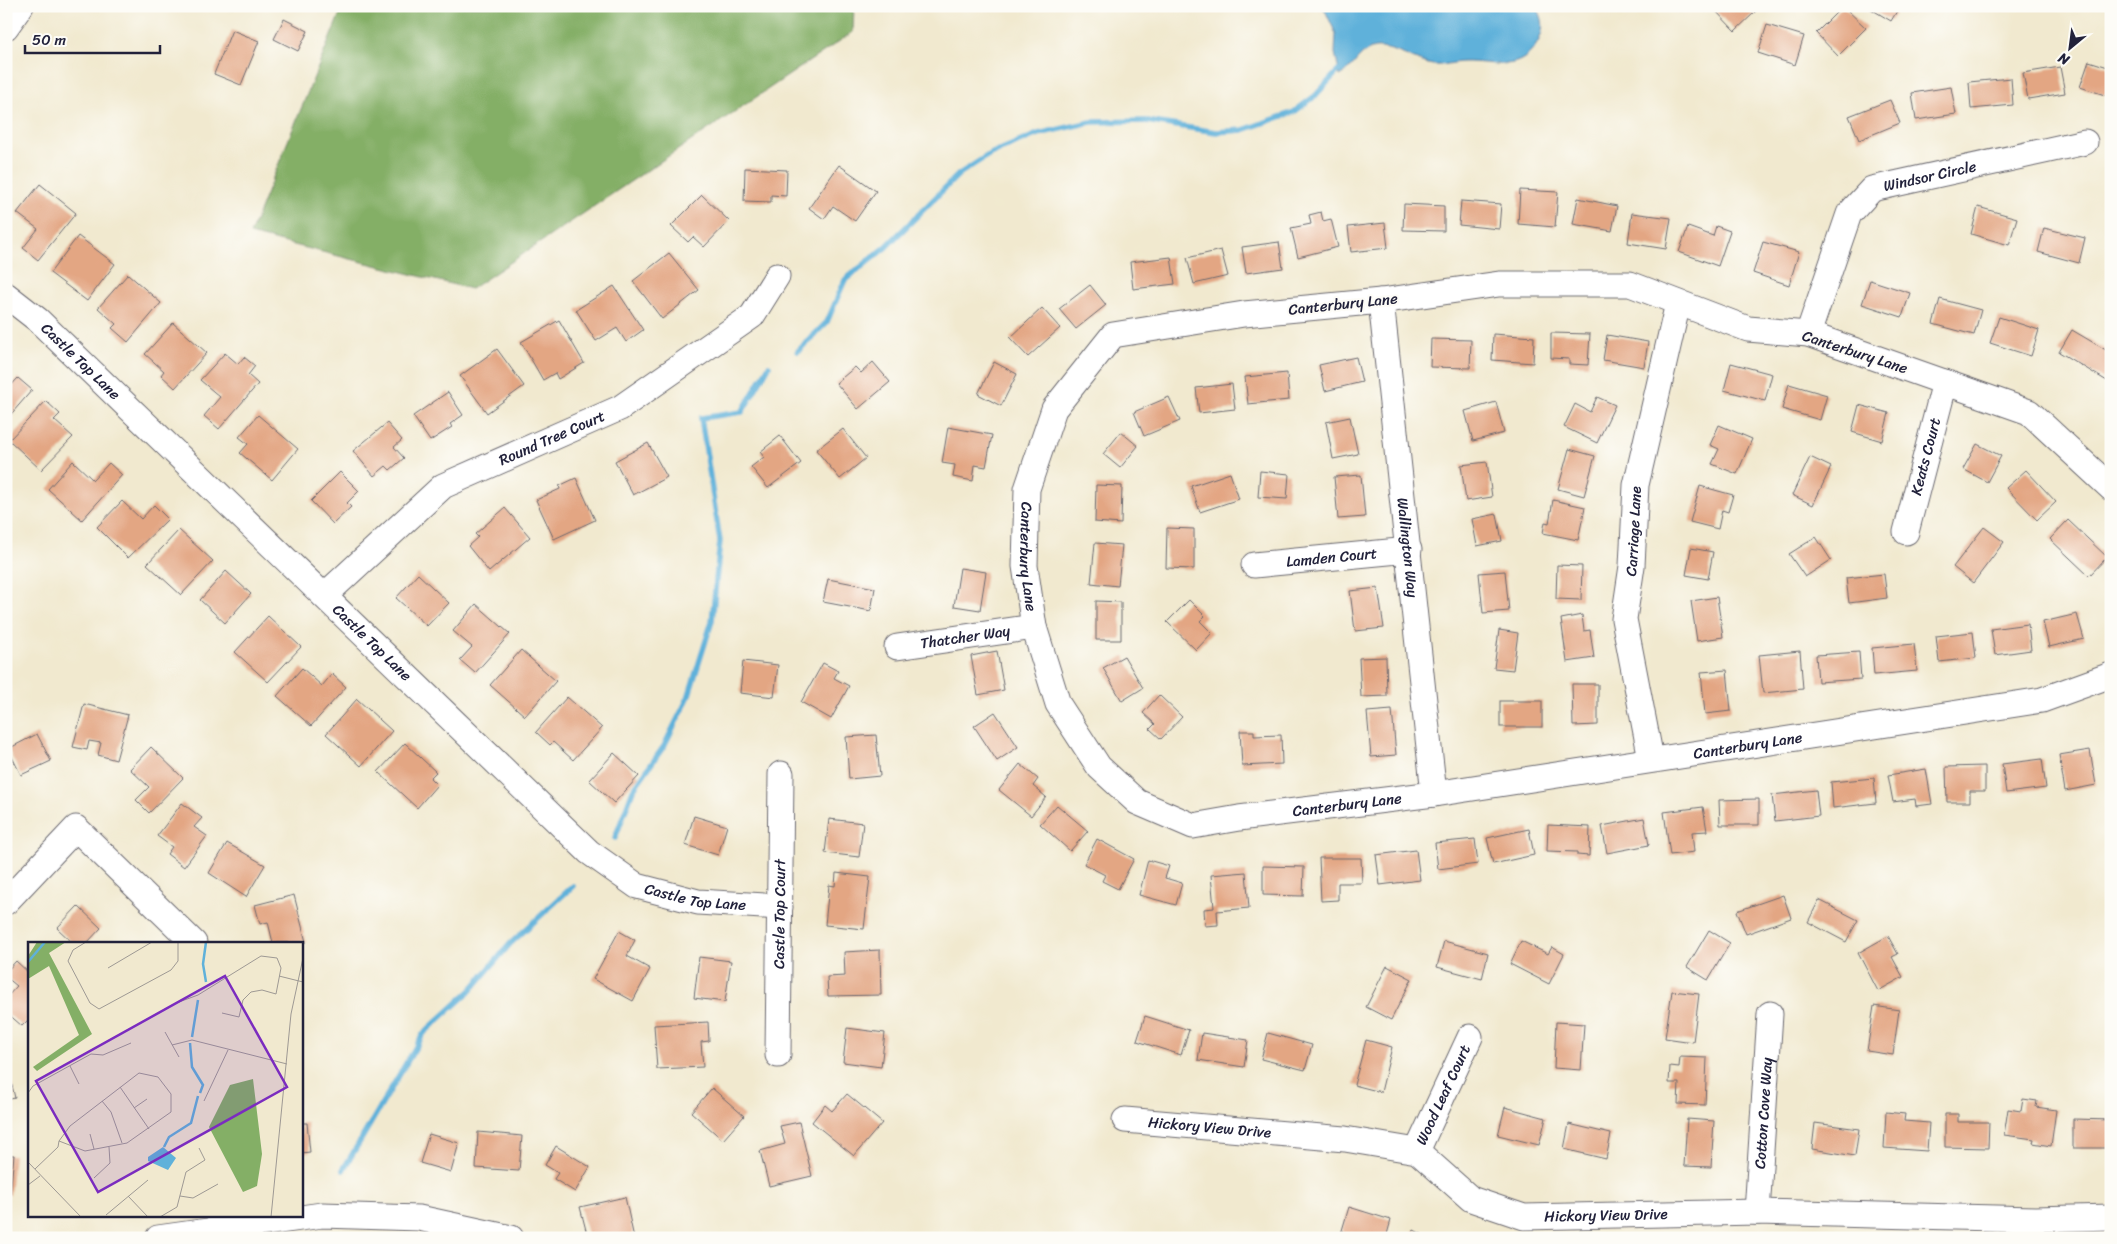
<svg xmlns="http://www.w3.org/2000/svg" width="2117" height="1244" viewBox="0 0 2117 1244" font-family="Sriracha,sans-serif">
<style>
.forest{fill:#84af66;stroke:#536850}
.water{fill:#5fb1da;stroke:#406a8a}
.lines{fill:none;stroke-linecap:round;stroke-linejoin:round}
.stream{stroke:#5fb1da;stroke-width:5.5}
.building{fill:#e3a683}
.minor-casing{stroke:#6a686f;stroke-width:27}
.minor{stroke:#fff;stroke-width:25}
.labels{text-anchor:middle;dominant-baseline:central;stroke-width:4.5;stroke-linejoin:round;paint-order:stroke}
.street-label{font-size:15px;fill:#22223b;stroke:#fdfcf7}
.inset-river{fill:none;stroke:#5fb1da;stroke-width:2.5}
.inset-road{fill:none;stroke:#9e9994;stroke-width:1}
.view{fill:#7b2cbf;fill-opacity:0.15;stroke:#7b2cbf;stroke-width:2.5}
.inset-edge{fill:none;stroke:#22223b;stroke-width:2.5}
</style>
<rect width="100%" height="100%" fill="#fdfcf7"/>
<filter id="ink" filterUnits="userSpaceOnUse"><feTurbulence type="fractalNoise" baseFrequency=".02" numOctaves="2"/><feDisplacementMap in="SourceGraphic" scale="10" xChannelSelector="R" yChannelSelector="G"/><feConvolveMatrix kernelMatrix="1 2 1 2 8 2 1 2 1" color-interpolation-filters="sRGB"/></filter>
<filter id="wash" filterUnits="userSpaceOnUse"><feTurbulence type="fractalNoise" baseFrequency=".0096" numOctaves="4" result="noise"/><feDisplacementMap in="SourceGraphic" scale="20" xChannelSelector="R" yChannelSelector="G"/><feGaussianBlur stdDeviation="1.12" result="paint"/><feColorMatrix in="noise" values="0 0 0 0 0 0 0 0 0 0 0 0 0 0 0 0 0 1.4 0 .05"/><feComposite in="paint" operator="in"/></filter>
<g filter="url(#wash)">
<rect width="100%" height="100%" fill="#f1e9cf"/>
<path class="forest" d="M343,6H854L853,32L471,289L250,234Z"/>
<path class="water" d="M1323,6H1536C1544,19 1545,28 1538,42C1520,75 1493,61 1463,62C1454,62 1443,66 1433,65C1415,62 1388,43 1371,49C1358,54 1352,70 1340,76L1335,53L1336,34Z"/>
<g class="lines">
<g class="stream">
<path d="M798,351L827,322L845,280L886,247L959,174L990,154L1038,134L1091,122L1146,121L1216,132L1243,130L1294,112L1315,96L1338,71"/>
<path d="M615,838L633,790L664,746L688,698L712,621L720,541L701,418L742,412L769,366"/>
<path d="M343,1170L424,1033L471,990L510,944L573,886"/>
</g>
</g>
<g id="blocks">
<g class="building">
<path d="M1714,6H1751L1756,11L1735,31L1712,7Z"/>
<path d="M1843,6L1866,28L1838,56L1816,33Z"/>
<path d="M1866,6H1900L1891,21Z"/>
<path d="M284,19L308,31L298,51L274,39Z"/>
<path d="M1767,25L1804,36L1795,65L1758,53Z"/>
<path d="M232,30L259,41L241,85L214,74Z"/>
<path d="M2089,61L2111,68V97L2080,87Z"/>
<path d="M2060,67L2065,93L2028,99L2023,73Z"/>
<path d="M2011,78L2013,105L1971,109L1969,82Z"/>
<path d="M1951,87L1956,114L1916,120L1912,93Z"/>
<path d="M1890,100L1900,123L1859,140L1849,116Z"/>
<path d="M839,165L876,191L855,221L833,206L824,219L809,208Z"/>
<path d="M745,168L787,170L786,196L771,195V202L744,201Z"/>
<path d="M40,184L76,213L38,260L23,248L38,229L17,213Z"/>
<path d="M1520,190L1558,192L1555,227L1518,224Z"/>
<path d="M702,195L729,221L704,247L693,237L688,242L671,226Z"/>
<path d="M1578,198L1617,206L1612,231L1573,224Z"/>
<path d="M1461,201L1501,204L1499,229L1459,225Z"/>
<path d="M1404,204L1444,206V231L1403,230Z"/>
<path d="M1978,207L2017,218L2009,245L1971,234Z"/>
<path d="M1321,212L1323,221L1331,219L1338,247L1298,257L1291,228L1311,224L1309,215Z"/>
<path d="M1632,213L1671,218L1666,249L1628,243Z"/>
<path d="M1385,223L1388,248L1351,252L1348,227Z"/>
<path d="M1716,226L1730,231L1718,266L1679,252L1688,227L1713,236Z"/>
<path d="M2044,228L2085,238L2079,263L2038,252Z"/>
<path d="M78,236L115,264L87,301L50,273Z"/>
<path d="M1279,242L1283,268L1246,273L1242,247Z"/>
<path d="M1763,242L1799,252L1789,285L1753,273Z"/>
<path d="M1221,250L1228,276L1194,284L1187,258Z"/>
<path d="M669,253L699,290L662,319L633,281Z"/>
<path d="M1171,257L1175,284L1133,289L1130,262Z"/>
<path d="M128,274L161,303L128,342L112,328L116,324L98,308Z"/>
<path d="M1870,280L1910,293L1902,317L1862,304Z"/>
<path d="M1090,285L1106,305L1076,329L1059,309Z"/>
<path d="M614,286L643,330L626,342L617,328L596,341L576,310Z"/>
<path d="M1940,299L1981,310L1974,335L1933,324Z"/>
<path d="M1042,308L1060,328L1028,357L1010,338Z"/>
<path d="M1999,317L2039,330L2031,356L1990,343Z"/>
<path d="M559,320L584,363L558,379L555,373L543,380L521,342Z"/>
<path d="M173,323L207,353L175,388L161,375L164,371L145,354Z"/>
<path d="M2072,330L2111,353V375L2107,381L2059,352Z"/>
<path d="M1551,333L1590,334L1588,365L1569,364V359L1551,358Z"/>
<path d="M1493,334L1534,337L1533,363L1492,360Z"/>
<path d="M1607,335L1648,342L1644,367L1603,360Z"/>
<path d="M1431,339L1471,340L1470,368L1430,367Z"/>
<path d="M497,349L524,386L487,413L460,376Z"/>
<path d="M225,353L238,364L244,357L255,366L248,375L258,384L219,429L204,416L220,397L200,380Z"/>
<path d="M1356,357L1362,382L1325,391L1319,365Z"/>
<path d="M873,362L890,382L858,409L836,383L855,367L861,373Z"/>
<path d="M994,362L1017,374L1001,406L978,394Z"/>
<path d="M1731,363L1772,374L1765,401L1724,390Z"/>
<path d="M1287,373L1289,400L1248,404L1245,377Z"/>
<path d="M18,378L32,390L6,420V391Z"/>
<path d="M1232,384L1235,409L1199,413L1196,388Z"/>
<path d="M1789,384L1827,395L1820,420L1782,409Z"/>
<path d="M448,392L463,415L450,424L452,427L430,441L413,416Z"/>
<path d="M1169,397L1180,421L1144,436L1134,412Z"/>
<path d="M1597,397L1615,405L1597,443L1564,427L1575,404L1590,412Z"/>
<path d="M46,401L60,414L54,420L73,437L41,470L9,440Z"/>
<path d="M1496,402L1504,433L1473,441L1465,411Z"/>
<path d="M1859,405L1889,413L1882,441L1852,432Z"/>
<path d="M258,415L298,449L272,480L240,453L248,444L239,437Z"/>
<path d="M1350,417L1358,454L1333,459L1326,422Z"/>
<path d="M387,423L402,440L394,447L404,458L390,470L386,466L374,476L353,451Z"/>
<path d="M1719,425L1752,439L1737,474L1712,464L1719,449L1710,445Z"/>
<path d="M948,427L992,435L986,467L975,465L973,481L953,477L955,465L942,463Z"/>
<path d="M843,429L866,458L840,479L816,450Z"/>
<path d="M1121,432L1138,446L1120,468L1103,454Z"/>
<path d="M780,436L801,463L768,488L751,467L764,457L760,452Z"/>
<path d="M648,443L667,477L633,495L615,461Z"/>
<path d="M1977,444L2001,456L1987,482L1963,469Z"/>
<path d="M1569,449L1595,456L1584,496L1558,489Z"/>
<path d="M1810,457L1831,467L1813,505L1792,495Z"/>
<path d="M73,461L93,480L109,463L122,475L82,520L48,489Z"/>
<path d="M1487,462L1492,497L1466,501L1461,465Z"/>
<path d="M2026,470L2056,502L2037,520L2006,488Z"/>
<path d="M1260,471L1289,474L1287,499L1258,497Z"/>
<path d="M340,472L359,491L347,503L351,507L333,524L311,501Z"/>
<path d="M1230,473L1239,499L1200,512L1191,486Z"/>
<path d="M1361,475L1365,517L1338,519L1334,477Z"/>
<path d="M576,478L595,520L554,539L536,500L560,489L559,486Z"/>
<path d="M1096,485L1122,486L1121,524L1095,522Z"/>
<path d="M1700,486L1733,495L1728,512L1722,510L1718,529L1690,522Z"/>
<path d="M1553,500L1585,507L1578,540L1543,533L1545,522L1549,523Z"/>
<path d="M122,501L141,519L154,505L168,519L128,558L97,527Z"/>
<path d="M505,508L530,537L489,572L468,546L478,537L475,534Z"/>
<path d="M1497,514L1502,541L1477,546L1472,519Z"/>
<path d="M2068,520L2107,557L2089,576L2050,539Z"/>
<path d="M1984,527L2004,542L1973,583L1953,567Z"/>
<path d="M1167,528L1194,529V569L1166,568Z"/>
<path d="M179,530L213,561L181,595L147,564Z"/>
<path d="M1816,537L1831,560L1805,577L1789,554Z"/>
<path d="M1095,543L1122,545L1118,586L1091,583Z"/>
<path d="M1691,548L1713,552L1708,579L1686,575Z"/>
<path d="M1557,565L1582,566L1581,600L1556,599Z"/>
<path d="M960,568L986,572L980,610L954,606Z"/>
<path d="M226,571L251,594L225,623L200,600Z"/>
<path d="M1505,571L1509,611L1483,613L1479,573Z"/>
<path d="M418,574L449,603L427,626L396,598Z"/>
<path d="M1884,574L1887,598L1849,603L1846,578Z"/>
<path d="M828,579L875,588L871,611L823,602Z"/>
<path d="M1378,588L1384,628L1355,631L1350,591Z"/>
<path d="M1717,597L1723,637L1697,641L1691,601Z"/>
<path d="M1189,600L1205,616L1200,621L1212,633L1196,650L1167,622Z"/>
<path d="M1096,601L1121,602V640H1096Z"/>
<path d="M476,604L510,634L475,673L460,660L472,647L453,631Z"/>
<path d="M2077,614L2084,639L2049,647L2043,622Z"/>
<path d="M1582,615L1584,631L1590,630L1594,658L1567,662L1561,619Z"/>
<path d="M268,616L301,647L268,682L235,652Z"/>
<path d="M2028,624L2031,650L1995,655L1991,629Z"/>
<path d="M1499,630L1518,633L1513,670L1494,668Z"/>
<path d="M1973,632L1976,658L1939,662L1936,636Z"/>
<path d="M1914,644L1917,671L1874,675L1872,648Z"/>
<path d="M521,650L556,681L525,716L490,685Z"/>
<path d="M997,651L1004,690L978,695L971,656Z"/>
<path d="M1800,651L1803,689L1763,693L1759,655Z"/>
<path d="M1859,652L1861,679L1818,682L1816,655Z"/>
<path d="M1124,656L1143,688L1122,701L1103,668Z"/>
<path d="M1386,657L1387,696L1361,697L1359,658Z"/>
<path d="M743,661L778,665L774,697L740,693Z"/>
<path d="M823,663L838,671L834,678L849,686L831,719L801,702Z"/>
<path d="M302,668L322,686L332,674L346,687L311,726L277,696Z"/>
<path d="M1727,670L1731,711L1705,714L1701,672Z"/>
<path d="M1572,684H1598V725L1573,726Z"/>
<path d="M1159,695L1182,717L1161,739L1150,729L1155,724L1143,713Z"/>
<path d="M567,697L602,728L573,760L553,742L550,745L536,732Z"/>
<path d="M357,699L392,731L361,766L326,734Z"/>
<rect x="1500" y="701" width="42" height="26"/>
<path d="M84,704L128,715L116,760L98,755L101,743L89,741L87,750L73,747Z"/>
<path d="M1392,710L1396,755L1371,757L1367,712Z"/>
<path d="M995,712L1018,747L997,761L974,726Z"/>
<path d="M1240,731H1254V736L1281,735L1282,764L1242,766Z"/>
<path d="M37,734L51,761L21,775L8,749Z"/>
<path d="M876,735L880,776L849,779L846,737Z"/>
<path d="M405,743L436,772L430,778L437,785L417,808L378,772Z"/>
<path d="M151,747L183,778L149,813L136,800L149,787L130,769Z"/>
<path d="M2090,750L2096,785L2065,791L2059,755Z"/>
<path d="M614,753L639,776L614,803L589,780Z"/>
<path d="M2042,759L2046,788L2006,793L2002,764Z"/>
<path d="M1020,764L1038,779L1033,786L1046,797L1031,816L999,790Z"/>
<path d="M1985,766V791H1970V802H1947L1946,767Z"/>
<path d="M1926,769L1932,804L1916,806L1915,799L1893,802L1888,775Z"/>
<path d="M1874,778L1876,803L1833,808L1831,782Z"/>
<path d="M1816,790L1819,816L1775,821L1772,795Z"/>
<path d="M1759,799V825H1720L1719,800Z"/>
<path d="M182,803L202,818L194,827L207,836L184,867L167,854L172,847L157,836Z"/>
<path d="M1057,805L1088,831L1070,851L1040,824Z"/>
<path d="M1703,807L1707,831L1692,832L1694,852L1670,855L1664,812Z"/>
<path d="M694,816L727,826L718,855L685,845Z"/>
<path d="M1644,818L1649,845L1607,853L1602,826Z"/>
<path d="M829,819L863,823L859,857L825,853Z"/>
<path d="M1548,825L1590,827L1589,856L1577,855V852L1547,851Z"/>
<path d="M1529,829L1534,855L1493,864L1487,838Z"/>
<path d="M1097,839L1134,859L1118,889L1102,881L1105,875L1084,864Z"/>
<path d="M1475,839L1478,864L1438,869L1435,843Z"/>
<path d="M227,843L265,865L246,897L209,873Z"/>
<path d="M1416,850L1420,880L1380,885L1376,855Z"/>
<path d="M1319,858H1361L1362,883H1338V900L1321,901Z"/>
<path d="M1148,860L1169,866L1165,878L1182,883L1176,905L1139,895Z"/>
<path d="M1263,866L1304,867L1303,896L1263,895Z"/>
<path d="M1246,872L1249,908L1217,911L1218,925L1205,926L1204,909L1214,908L1211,875Z"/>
<path d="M836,873L870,877L864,929L825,925L829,885L835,886Z"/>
<path d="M294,895L306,942L273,943L268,922L260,924L255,905Z"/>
<path d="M1783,895L1791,918L1746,934L1737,911Z"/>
<path d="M1819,900L1858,920L1846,942L1808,922Z"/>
<path d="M78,906L101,928L87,943H73L57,928Z"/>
<path d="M1709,930L1730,943L1708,980L1687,967Z"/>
<path d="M619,931L635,940L627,956L650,969L633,1001L593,979Z"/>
<path d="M1888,936L1898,954L1892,957L1903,977L1878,991L1858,953Z"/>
<path d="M1444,941L1488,953L1482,979L1437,967Z"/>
<path d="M1521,941L1548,954L1552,947L1564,954L1549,984L1510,964Z"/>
<path d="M880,950L881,995L828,996L827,977L845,976L844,952Z"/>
<path d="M699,957L731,961L725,1002L694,998Z"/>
<path d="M16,961L29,973V1019L22,1026L6,1012V998L17,986L6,977V972Z"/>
<path d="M1387,966L1412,979L1391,1020L1366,1007Z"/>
<path d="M1672,991L1699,994L1693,1042L1665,1038Z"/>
<path d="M1874,1006L1899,1010L1893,1055L1867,1051Z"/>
<path d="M1145,1016L1189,1030L1181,1055L1137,1041Z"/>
<path d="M708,1022L709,1041L701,1042L703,1067L657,1069L654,1025Z"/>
<path d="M1556,1022L1584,1024L1581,1070L1554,1068Z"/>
<path d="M847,1028L885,1033L881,1067L843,1062Z"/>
<path d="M1202,1033L1248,1040L1244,1067L1198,1060Z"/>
<path d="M1268,1033L1312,1045L1305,1070L1261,1059Z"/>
<path d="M1366,1040L1392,1047L1381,1092L1354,1085Z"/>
<path d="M1680,1057L1707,1058L1705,1105L1678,1104L1679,1083H1669L1670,1066L1679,1067Z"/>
<path d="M10,1077L15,1098L6,1100V1078Z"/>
<path d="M712,1088L744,1116L723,1140L691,1112Z"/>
<path d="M847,1094L882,1123L854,1156L812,1122L825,1105L832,1111Z"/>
<path d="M2023,1099L2037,1101L2036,1107L2056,1110L2051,1146L2033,1143L2034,1139L2004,1135L2008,1109L2021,1111Z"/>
<path d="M1505,1107L1546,1118L1539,1145L1498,1135Z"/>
<path d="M1886,1112L1905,1114L1904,1121L1929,1123L1927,1151L1884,1148Z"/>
<path d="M1945,1114H1958V1122H1989L1988,1148L1945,1147Z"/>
<path d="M1687,1119L1714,1121L1711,1167L1684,1166Z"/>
<path d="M2073,1119L2111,1120V1148H2073Z"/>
<path d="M799,1122L812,1176L769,1186L760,1151L785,1144L780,1126Z"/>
<path d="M301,1123H307L310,1152L301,1153Z"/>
<path d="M1815,1123L1859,1129L1855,1156L1812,1149Z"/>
<path d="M1569,1124L1611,1134L1606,1159L1564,1149Z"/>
<path d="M478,1132L522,1136L519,1171L476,1168Z"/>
<path d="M429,1134L459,1143L451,1172L420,1163Z"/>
<path d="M556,1146L590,1167L575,1192L554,1179L558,1173L545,1165Z"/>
<path d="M6,1155H14L10,1195L6,1194Z"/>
<path d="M625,1197L634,1238H588L580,1207Z"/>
<path d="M1349,1207L1391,1220L1386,1238L1340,1237Z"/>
<path d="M1414,1230L1429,1238H1410Z"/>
</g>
</g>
</g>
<g filter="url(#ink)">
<use href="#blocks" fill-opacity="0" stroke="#6a686f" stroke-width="1"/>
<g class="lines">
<g class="minor-casing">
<g id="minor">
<path d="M6,27L21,6"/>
<path id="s1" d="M6,295L38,320L589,852L637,886L698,902L780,907"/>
<path id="s2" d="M1381,301L1434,794"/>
<path id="s3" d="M1808,334L1849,214L1872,189L2085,142"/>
<path id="s4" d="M2111,488L2029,412L1808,334L1748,329L1630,284H1499L1381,301L1244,314L1113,335L1054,409L1027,489L1025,566L1034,627L1058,704L1099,767L1137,802L1193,826L1239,818L1434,794L2042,700L2111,675"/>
<path id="s5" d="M1906,532L1945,382"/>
<path id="s6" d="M1254,565L1409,550"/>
<path id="s7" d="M324,596L443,486L620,408L752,316L777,276"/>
<path id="s8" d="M897,647L1034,627"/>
<path id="s9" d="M1651,759L1624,619L1632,566L1636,485L1678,303"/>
<path d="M6,902L76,828L194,943"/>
<path id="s10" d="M778,1055L781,774"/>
<path id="s11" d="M1125,1120L1345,1139L1417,1151L1471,1199L1524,1217L1757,1212L2035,1219L2111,1217"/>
<path id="s12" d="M1417,1151L1470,1037"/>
<path id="s13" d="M1757,1212L1770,1014"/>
<path d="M158,1238L322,1215L419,1218L511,1238"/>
</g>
</g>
<use href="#minor" class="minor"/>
</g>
</g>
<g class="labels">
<g class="street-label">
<text stroke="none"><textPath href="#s3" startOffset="220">Windsor Circle</textPath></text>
<text transform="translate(1343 304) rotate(-6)">Canterbury Lane</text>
<text transform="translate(1855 352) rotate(18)">Canterbury Lane</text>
<text stroke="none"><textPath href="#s1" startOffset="100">Castle Top Lane</textPath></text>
<text stroke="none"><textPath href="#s7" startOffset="281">Round Tree Court</textPath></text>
<text stroke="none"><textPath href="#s5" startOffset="78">Keats Court</textPath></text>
<text stroke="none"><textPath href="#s9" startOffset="231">Carriage Lane</textPath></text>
<text stroke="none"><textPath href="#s2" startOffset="248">Wallington Way</textPath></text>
<text stroke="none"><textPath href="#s4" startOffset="1300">Canterbury Lane</textPath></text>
<text stroke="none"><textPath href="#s6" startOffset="78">Lamden Court</textPath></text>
<text stroke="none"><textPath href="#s8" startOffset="69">Thatcher Way</textPath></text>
<text stroke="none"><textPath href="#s1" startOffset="505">Castle Top Lane</textPath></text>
<text stroke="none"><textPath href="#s4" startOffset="2200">Canterbury Lane</textPath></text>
<text stroke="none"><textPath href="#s4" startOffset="1795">Canterbury Lane</textPath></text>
<text stroke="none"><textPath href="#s1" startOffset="925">Castle Top Lane</textPath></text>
<text stroke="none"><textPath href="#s10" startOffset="141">Castle Top Court</textPath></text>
<text stroke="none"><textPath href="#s12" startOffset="62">Wood Leaf Court</textPath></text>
<text stroke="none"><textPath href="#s13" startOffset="99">Cotton Cove Way</textPath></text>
<text stroke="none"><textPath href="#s11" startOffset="85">Hickory View Drive</textPath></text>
<text stroke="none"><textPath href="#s11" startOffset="504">Hickory View Drive</textPath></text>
</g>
</g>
<g transform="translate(28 942)">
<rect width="275" height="275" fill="#f1e9cf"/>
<path d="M9,0H38L21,11L64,92L9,129L5,125L51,93L21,24L0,37V14ZM225,137L234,212L229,244L215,250L181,185L202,143Z" fill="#84af66"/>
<path d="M135,205L148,216L140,228L120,219V215Z" fill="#5fb1da"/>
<path class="inset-river" d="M178,0L175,22L178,40M0,20L17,0M164,95L170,58M162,101L164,125L175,143L172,151M136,205L141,195L163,181L170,154"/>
<path class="inset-road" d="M58,0L45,8L40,19L62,61L71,67L143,28L150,19V0M80,26L124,0M251,34L275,40M151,60L170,53L233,14L249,16L253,26L248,52L234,48L223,50L215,58L211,75L194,71M137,90L151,115M144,103L164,98L259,122M42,124L51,142M92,145L121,187M0,151L5,144L63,112L75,113L103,101M74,159L83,170L94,201M176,159L200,108M106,166L119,157M62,192L66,207M0,220L53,275M7,227L30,205L31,199L42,184L111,131L130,135L143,152V170L99,201L57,209L31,199M66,236L82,221L81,205M0,243L12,234M100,254L120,275M152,254L165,256L190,242M78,273L120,238M132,275L149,265L158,230L177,218L171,206M243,275L263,72L275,16"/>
<path class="view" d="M197,34L259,145L70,250L8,139Z"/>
<rect width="275" height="275" class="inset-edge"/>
</g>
<rect width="2117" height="1244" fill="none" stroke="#fdfcf7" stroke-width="25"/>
<g transform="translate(2070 48) rotate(209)" stroke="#fdfcf7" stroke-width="4" paint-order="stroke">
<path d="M0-4L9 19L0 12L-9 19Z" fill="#22223b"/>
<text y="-8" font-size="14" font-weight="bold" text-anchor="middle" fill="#22223b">N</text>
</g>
<path d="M25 45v8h135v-8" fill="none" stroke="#22223b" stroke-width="2.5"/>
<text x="32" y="45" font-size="15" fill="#22223b" stroke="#fdfcf7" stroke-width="4" paint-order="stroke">50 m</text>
</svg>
